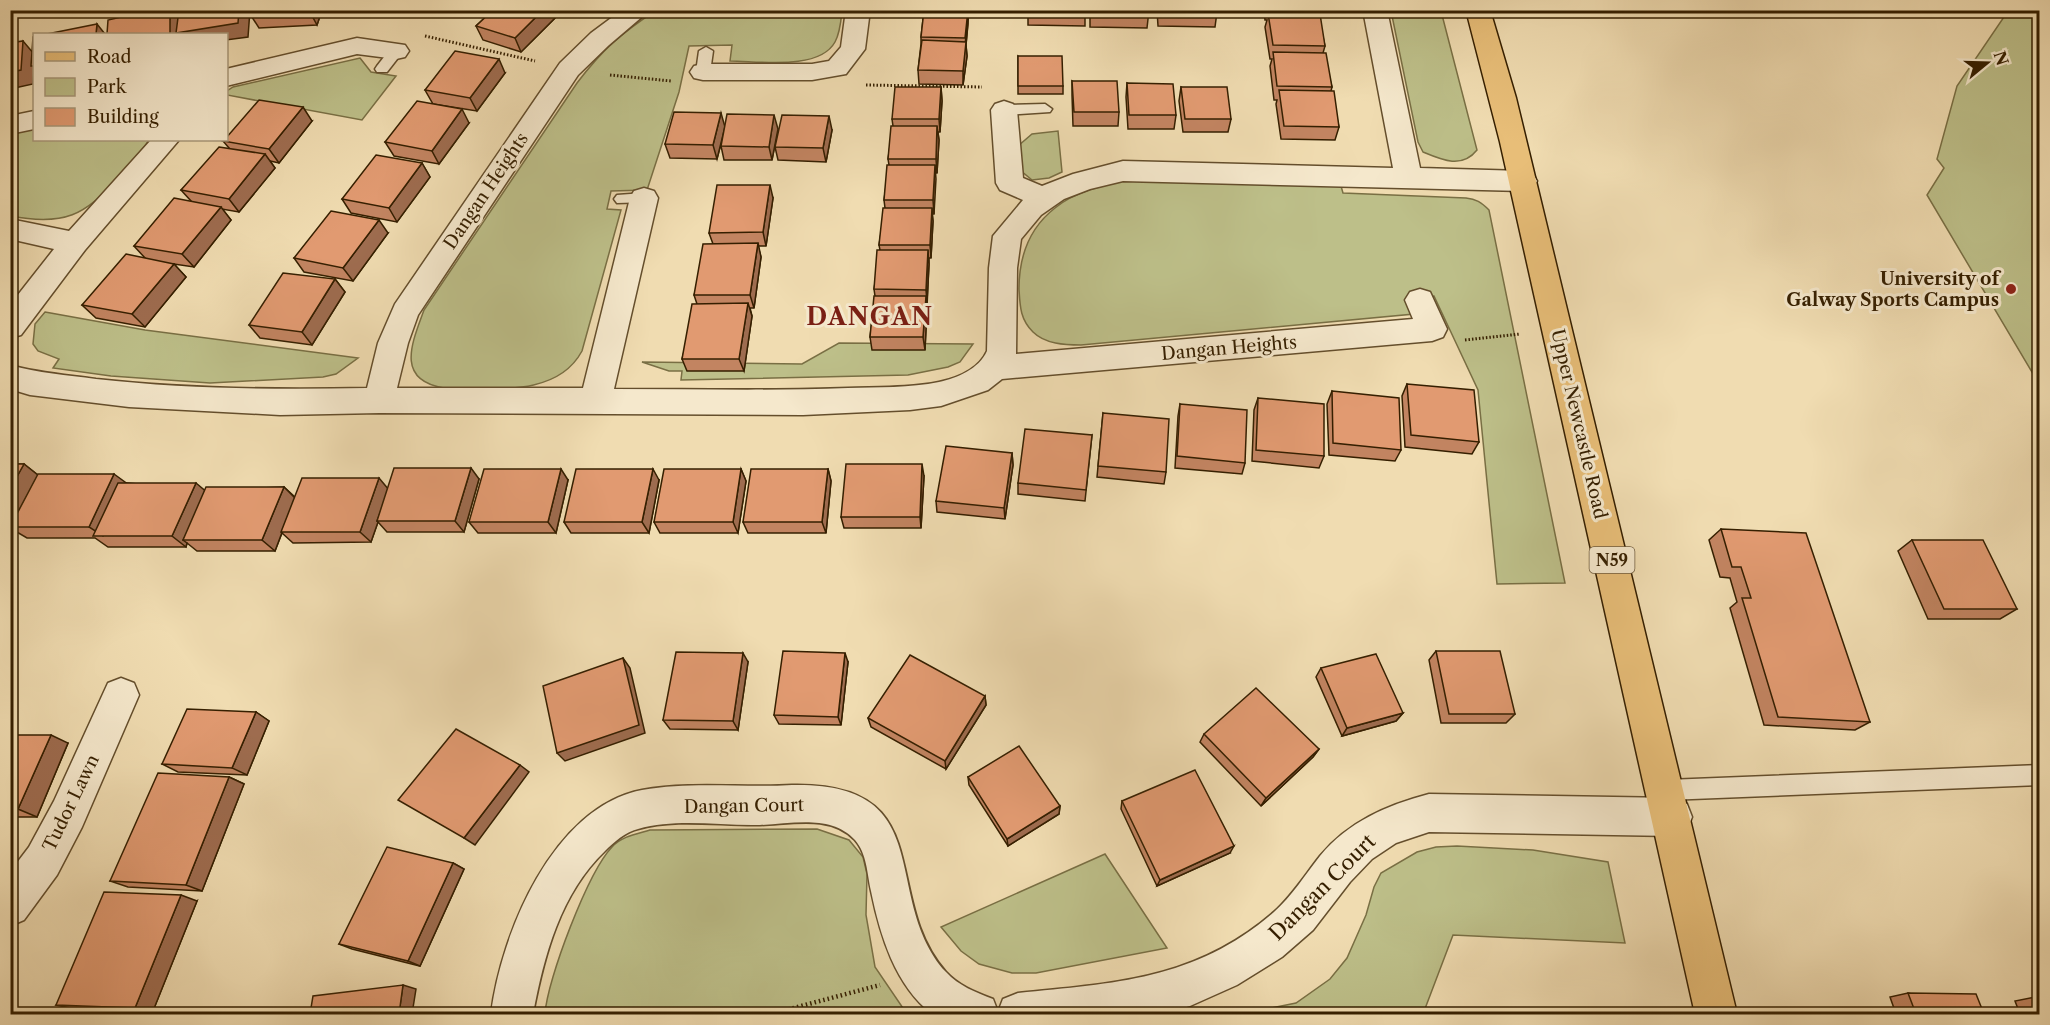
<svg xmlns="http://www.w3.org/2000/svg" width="2050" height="1025" viewBox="0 0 2050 1025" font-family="'Libre Caslon Text',serif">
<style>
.green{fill:#bdbf89;stroke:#796f44;stroke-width:1.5}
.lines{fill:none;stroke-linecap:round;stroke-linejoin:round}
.service-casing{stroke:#644e2c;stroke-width:3}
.minor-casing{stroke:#644e2c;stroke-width:3}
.primary-casing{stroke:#351f00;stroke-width:3}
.path-far1{stroke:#351f00;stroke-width:3;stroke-dasharray:1.5 2;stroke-linecap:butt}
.path{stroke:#351f00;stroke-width:4.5;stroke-dasharray:1.5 3;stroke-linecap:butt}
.service{fill:#f5e8cc;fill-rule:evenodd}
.minor{fill:#f5e8cc;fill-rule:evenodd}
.primary{fill:#e8be78;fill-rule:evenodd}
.wall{fill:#c28461;stroke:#351f00;stroke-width:1.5}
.shaded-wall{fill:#9e6c4f;stroke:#351f00;stroke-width:1.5}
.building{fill:#e19a71;stroke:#351f00;stroke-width:1.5}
.poi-dot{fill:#8f2418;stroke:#f5e8cc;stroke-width:2}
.labels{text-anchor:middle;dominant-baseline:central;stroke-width:6;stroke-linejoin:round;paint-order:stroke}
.shield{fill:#f5e8cc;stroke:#6f5b3d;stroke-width:1.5}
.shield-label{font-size:16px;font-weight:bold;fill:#351f00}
.street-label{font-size:18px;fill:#351f00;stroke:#f5e8cc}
.poi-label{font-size:18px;font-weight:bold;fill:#351f00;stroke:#f5e8cc;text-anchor:end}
.near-street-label{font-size:21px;fill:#351f00;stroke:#f5e8cc}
.district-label{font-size:24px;font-weight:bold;letter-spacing:1.5px;fill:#7a1f14;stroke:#f5e8cc}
</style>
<rect width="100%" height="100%" fill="#f0dcb1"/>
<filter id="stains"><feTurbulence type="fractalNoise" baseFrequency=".00333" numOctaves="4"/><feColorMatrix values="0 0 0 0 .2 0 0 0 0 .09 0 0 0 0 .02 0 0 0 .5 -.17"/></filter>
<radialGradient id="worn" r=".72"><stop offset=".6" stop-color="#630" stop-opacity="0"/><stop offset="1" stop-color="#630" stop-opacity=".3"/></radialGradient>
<g class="green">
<path d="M655,11H842C841,21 840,33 835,42C819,71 758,61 730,61L732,45L689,46L679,92L647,190L611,191L607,209L621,210L582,351C556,399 490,387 444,388C395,380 412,343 424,310L577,83C603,49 620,34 655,11Z"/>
<path d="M1391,11H1441L1477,150C1462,169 1442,160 1423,152L1418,142Z"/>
<path d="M2008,11H2039V384L1927,195L1944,168L1937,159L1957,86Z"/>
<path d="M360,58L371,72L396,76L362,120L227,95V91L233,87Z"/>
<path d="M34,128V140H149C141,153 130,164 120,176C86,216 63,226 11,216L10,133Z"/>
<path d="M1058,131L1062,172L1049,178L1032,180L1020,170L1018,146L1032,134Z"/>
<path d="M1128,180L1341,186L1343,193L1466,198C1476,199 1481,202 1489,210L1565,583L1497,584L1478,390L1434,296L1408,299L1414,314L1081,345C1065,345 1045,344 1033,332C1020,319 1020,306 1019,289C1019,257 1028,229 1055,208C1074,192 1104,185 1128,180Z"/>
<path d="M45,312L145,330L358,358L336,374L323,377L210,383L111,376L53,368L59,359L38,351L33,344L35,324Z"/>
<path d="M839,343L973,344L960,362L948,367L908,375L681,380L682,371H669L642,362L802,364Z"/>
<path d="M817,829L849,840L863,857L867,874L866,915L875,967L907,1014H545C547,980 588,872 612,847C622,836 637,834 650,830Z"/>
<path d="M1457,846L1533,850L1608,862L1625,943L1453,935L1423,1014H1241L1296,1003L1330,979L1347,958L1366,915L1374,887L1381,873L1417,852L1436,847Z"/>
<path d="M1105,854L1167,948L1036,973H1012L979,964L961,951L941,927Z"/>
</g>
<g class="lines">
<g class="service-casing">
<g id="service">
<path d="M396,47L401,48L403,51L401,54L387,72H377L375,69L377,66L391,48Z"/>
<path d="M706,47L713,51L710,72L703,77L696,72L699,51Z"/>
<path d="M1045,104L1052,109L1050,112L1004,115L997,110L1004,105Z"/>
<path d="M644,193L649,194L652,198L649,202L617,203L614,199L617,195Z"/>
<path d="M2040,765V785L1667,800L1660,797L1657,790L1660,783L1667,780Z"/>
</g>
</g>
<g class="minor-casing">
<g id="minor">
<path d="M622,10H650L609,45L578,75L418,315L408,343L397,388H583L630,198L634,191L644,188L654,191L658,198L614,389C692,389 770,391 848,388C878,387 910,388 939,382C957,378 979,369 987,351L989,268L993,236L1023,200L1000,190L996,183L991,110L995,104L1004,101L1013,104L1017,110L1023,178L1042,186L1073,174L1123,161L1393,168L1363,10H1387L1420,168L1523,171L1533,174L1537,181L1533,188L1523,191L1123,181L1090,189L1064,199L1041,215L1021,239L1017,268L1016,354L1413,319L1405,300L1410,292L1420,289L1430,292L1447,329L1443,337L1432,341L1002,379L988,390L941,406L910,410L803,415L379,413L280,415L129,407L30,395L10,389V365C38,373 67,375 96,379C186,389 277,390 367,388L378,343L395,304L560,63L591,33Z"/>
<path d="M846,10H870L865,49L846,74L812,80H703L694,78L690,72L694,66L703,64H812L829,61L841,47Z"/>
<path d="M357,38L405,45L409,51L405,57L396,59L357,54L226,86V69Z"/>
<path d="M34,111V129L10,134V116Z"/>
<path d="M151,140H179L85,250L21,335L10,338V305L54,249L10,239V219L69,231Z"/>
<path d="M121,678L134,683L139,695L82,827L57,875L24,920L10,926V872L29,847L54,801L108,683Z"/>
<path d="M792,785C942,782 879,897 946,972C959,986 975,992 993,999L998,1012L1003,999L1018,993C1115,983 1196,980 1274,912C1292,896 1305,875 1320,856C1348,822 1387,805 1429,794L1673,798L1687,804L1692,817L1687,830L1673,836L1429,832L1396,843L1372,859L1350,882L1313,930L1282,957L1237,985L1190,1006L1162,1014H932C895,985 880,935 871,891C867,873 867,854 855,840C831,814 792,824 760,825C720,826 677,818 638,829C625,832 614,842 605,851C560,894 544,956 533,1014H491C501,934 553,807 642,790C691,781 743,788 792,785Z"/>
</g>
</g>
<g class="primary-casing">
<path id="primary" d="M1466,10H1490L1516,98L1737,1014H1695L1500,142Z"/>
</g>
<g class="path-far1">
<path d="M425,36L535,61"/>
<path d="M610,75L671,81"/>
<path d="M866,85L982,87"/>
<path d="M1465,340L1520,334"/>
</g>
<path class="path" d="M771,1014L880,985"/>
<use href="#service" class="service"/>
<use href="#minor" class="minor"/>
<use href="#primary" class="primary"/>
</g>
<g class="wall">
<path d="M251,10H322L317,25L259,28L250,14Z"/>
<path d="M339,10H391L390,13Z"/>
<path d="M493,10H552L555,18L521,52L483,40L476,26Z"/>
<path d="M924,10H969L966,45L967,56L963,85L919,84L918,70L921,44V37Z"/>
<path d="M1028,10H1085V26L1028,25Z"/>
<path d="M1090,10H1149L1147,28L1090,27Z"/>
<path d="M1157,10H1217V12L1215,27L1158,26Z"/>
<path d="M1264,10H1318V14L1325,46L1323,53L1332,87L1331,91L1339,127L1335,140L1281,139L1276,104L1277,100H1274L1270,66L1272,59H1270L1265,27L1267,20H1265Z"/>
<path d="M1018,56L1063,86V94H1018Z"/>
<path d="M505,73L477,111L433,104L425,90Z"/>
<path d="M1072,81L1119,112L1118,126H1073L1072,95Z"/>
<path d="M1127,83L1176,115L1174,129H1128L1126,97Z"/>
<path d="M941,87L942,101L940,132H938L939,140L937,173H935L934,214H932L933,221L931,258H929V264L925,350H872L870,337L875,296L874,289L880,250L879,245L885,208L884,200L889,165L888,159L893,126L892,119Z"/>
<path d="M1181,87L1231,119L1228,132H1183L1179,101Z"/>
<path d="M312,121L279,163L270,161L275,168L239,212L222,209L231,220L194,267L174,264L186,277L145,327L96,318L82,305L145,258L134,246L191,201L181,190L229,148L223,141Z"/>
<path d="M469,123L439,164L394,156L385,142Z"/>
<path d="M725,127L778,129L772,160H724L721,146L723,136L717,159L670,158L665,144Z"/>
<path d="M832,130L826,162L778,160L775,147Z"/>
<path d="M422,163L430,177L397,222L351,213L342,199Z"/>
<path d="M773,198L766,246H758L761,257L754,308H750L752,316L744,371H687L682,359L697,304L694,295L713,244L709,233Z"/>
<path d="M388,233L353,281L304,272L294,258Z"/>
<path d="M335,279L345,292L312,345L260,338L249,325Z"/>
<path d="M1407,384L1479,442L1472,454L1405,447L1402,396Z"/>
<path d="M1332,391L1401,450L1395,461L1329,455L1327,404Z"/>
<path d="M1258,398L1324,456L1319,468L1252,461L1254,410Z"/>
<path d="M1180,404L1245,463L1242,474L1175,468L1178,416Z"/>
<path d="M1103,413L1166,472L1164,484L1097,477Z"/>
<path d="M1092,435L1085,501L1018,494V483Z"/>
<path d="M1012,453L1013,465L1005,519L937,512L936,501Z"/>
<path d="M10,464H24L38,475L205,490L284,487L295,497L479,479L464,532H387L378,522L371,542L293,543L282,533L275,551H197L187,543L186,547H108L95,538H27L10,528Z"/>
<path d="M741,469L746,481L738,533H660L654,522Z"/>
<path d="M828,469L831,481L826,533H748L743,522Z"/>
<path d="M924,476L921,528H844L841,517Z"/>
<path d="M568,480L556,533H478L469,522Z"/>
<path d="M659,480L649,533H571L564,522Z"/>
<path d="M1721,529L1870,722L1855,730L1764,725L1730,608L1737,602L1730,578L1720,577L1709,540Z"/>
<path d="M1912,540L2017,609L2000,619H1928L1898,551Z"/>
<path d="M1436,651L1515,714L1506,723H1441L1429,660Z"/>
<path d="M748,662L738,730L670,729L663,720Z"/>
<path d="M848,662L841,725L779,724L774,715Z"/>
<path d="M1321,668L1403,713L1396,721L1342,736L1316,677Z"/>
<path d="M985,696L986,705L946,769L871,727L868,718Z"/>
<path d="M256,712L269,721L247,775L178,772L162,764Z"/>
<path d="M1204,734L1319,749L1313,757L1261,806L1200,742Z"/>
<path d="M10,735L68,743L37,817H10Z"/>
<path d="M229,777L244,784L202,891L128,887L110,881Z"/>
<path d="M968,777L1060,806L1059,814L1008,846L969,785Z"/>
<path d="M1122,801L1230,853L1157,886L1121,809Z"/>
<path d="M453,863L464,869L420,966L352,949L339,944Z"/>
<path d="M197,901L153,1011L75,1009L56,1005Z"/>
<path d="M1908,993L1984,1014H1896L1890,997Z"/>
<path d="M2035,997H2040V1014H2020L2015,1001Z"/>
</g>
<g class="shaded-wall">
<path d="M170,10H172L180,21L239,10H250L248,37L226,40V34H169Z"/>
<path d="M309,10H322L317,25Z"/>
<path d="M543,10H552L555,18L521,52L515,38Z"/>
<path d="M968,10V24L966,45L967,56L963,85V71Z"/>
<path d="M97,24L105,34H96Z"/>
<path d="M23,41L34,54V70L33,84L10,89V72Z"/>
<path d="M499,59L505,73L477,111L470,98Z"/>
<path d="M941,87L942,101L940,132L939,119Z"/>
<path d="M303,107L312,121L279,163L269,149Z"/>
<path d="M462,109L469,123L439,164L432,151Z"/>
<path d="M721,113L725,127L717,159L713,145Z"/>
<path d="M774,115L778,129L772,160L769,147Z"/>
<path d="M829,116L832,130L826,162L823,148Z"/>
<path d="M937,126L939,140L937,173L936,159Z"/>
<path d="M265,154L275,168L239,212L229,199Z"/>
<path d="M422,163L430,177L397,222L389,208Z"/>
<path d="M935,165L936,179L934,214L933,200Z"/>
<path d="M770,185L773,198L766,246L763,232Z"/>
<path d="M221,207L231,220L194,267L182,254Z"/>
<path d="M932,208L933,221L931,258L930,245Z"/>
<path d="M379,220L388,233L353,281L343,268Z"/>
<path d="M758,243L761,257L754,308L750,295Z"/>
<path d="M928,250L929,264L927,302L926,290Z"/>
<path d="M174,264L186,277L145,327L132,314Z"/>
<path d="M335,279L345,292L312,345L302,332Z"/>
<path d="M926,296L927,309L925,350L923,337Z"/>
<path d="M748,303L752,316L744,371L739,359Z"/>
<path d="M1012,453L1013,465L1005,519L1004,508Z"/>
<path d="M24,464L39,476L10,526V489Z"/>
<path d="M922,464L924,476L921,528L920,517Z"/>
<path d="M471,468L479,479L464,532L455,521Z"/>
<path d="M561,469L568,480L556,533L548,522Z"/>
<path d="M653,469L659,480L649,533L642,522Z"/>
<path d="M741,469L746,481L738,533L733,522Z"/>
<path d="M828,469L831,481L826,533L822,522Z"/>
<path d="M114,474L129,485L103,536L89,527Z"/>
<path d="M379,478L389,490L377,521L378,522L371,542L360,532Z"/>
<path d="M196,483L209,494L183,540L187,543L186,547L172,536Z"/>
<path d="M284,487L295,498L275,551L262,540Z"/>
<path d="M743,653L748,662L738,730L733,721Z"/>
<path d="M845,653L848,662L841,725L838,717Z"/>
<path d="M623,658L630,668L645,733L565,761L557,753Z"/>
<path d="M985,696L986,705L946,769L945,761Z"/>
<path d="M256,712L269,721L247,775L232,768Z"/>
<path d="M1403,713L1396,721L1342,736L1347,728Z"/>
<path d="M51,735L68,743L37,817L18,809Z"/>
<path d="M1319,749L1313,757L1261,806L1266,798Z"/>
<path d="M520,765L529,772L475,845L464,838Z"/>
<path d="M229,777L244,784L202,891L186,885Z"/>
<path d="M1060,806L1059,814L1008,846L1007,839Z"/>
<path d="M1234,846L1230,853L1157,886L1160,880Z"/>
<path d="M453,863L464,869L420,966L408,961Z"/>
<path d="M181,895L197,901L153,1011L135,1008Z"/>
<path d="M403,985L416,989L412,1014H399Z"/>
</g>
<g class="building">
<path d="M152,10H170V34H107L108,20Z"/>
<path d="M179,10H239L238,23L176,33Z"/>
<path d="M251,10H309L250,14Z"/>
<path d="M493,10H543L515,38L476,26Z"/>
<path d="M924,10H968L965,38L921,37Z"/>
<path d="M1028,10H1085L1086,12L1028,11Z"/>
<path d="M1091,10H1149V14L1091,13Z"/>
<path d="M1159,10H1217V12H1160Z"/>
<path d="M1268,13L1320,14L1325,46L1273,45Z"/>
<path d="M97,24L96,34H47Z"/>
<path d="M33,37H34V66H31Z"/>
<path d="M922,40L966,42L963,71L918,70Z"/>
<path d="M23,41L21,70L10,72V43Z"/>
<path d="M455,51L499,59L470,98L425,90Z"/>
<path d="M1273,52L1326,53L1332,87L1277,86Z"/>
<path d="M1018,56H1062L1063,86H1018Z"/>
<path d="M1072,81H1117L1119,112H1074Z"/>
<path d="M1127,83L1173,84L1176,115H1129Z"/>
<path d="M895,87H941L939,119H892Z"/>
<path d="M1181,87H1227L1231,119H1185Z"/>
<path d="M1279,90L1334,91L1339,127L1284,126Z"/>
<path d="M259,100L303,107L269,149L223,141L225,140H226V138Z"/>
<path d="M417,101L462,109L432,151L385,142Z"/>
<path d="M674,112L721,113L713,145L665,144Z"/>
<path d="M727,114L774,115L769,147L721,146Z"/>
<path d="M782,115L829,116L823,148L775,147Z"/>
<path d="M891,126H937L936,159H888Z"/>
<path d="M219,147L265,154L229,199L181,190Z"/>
<path d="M376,155L422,163L389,208L342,199Z"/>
<path d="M887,165H935L933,200H884Z"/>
<path d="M717,185H770L763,232L709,233Z"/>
<path d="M174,198L221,207L182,254L134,246Z"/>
<path d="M883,208H932L930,245H879Z"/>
<path d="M331,211L379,220L343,268L294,258Z"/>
<path d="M758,243L750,295H694L703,244Z"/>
<path d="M877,250H928L926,290L874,289Z"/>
<path d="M126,254L174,264L132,314L82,305Z"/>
<path d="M283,273L335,279L302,332L249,325Z"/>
<path d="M874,296H926L923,337H870Z"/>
<path d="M748,303L739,359H682L692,304Z"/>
<path d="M1407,384L1474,390L1479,442L1411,435Z"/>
<path d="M1332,391L1399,398L1401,450L1333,443Z"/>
<path d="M1258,398L1324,404V456L1256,450Z"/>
<path d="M1180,404L1247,410L1245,463L1177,456Z"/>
<path d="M1103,413L1169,419L1166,472L1098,466Z"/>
<path d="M1025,429L1092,435L1086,490L1018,483Z"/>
<path d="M946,446L1012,453L1004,508L936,501Z"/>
<path d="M10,464H24L10,489Z"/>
<path d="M846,464H922L920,517H841Z"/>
<path d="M394,468H471L455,521H377Z"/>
<path d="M484,469H561L548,522H469Z"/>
<path d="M576,469H653L642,522H564Z"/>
<path d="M664,469H741L733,522H654Z"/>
<path d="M751,469H828L822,522H743Z"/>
<path d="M38,474H114L89,527H10Z"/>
<path d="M302,478H379L360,532H281Z"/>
<path d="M118,483H196L172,536H93Z"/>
<path d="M206,487H284L262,540H183Z"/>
<path d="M1721,529L1806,533L1870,722L1778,717L1742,598H1751L1741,567H1732Z"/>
<path d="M1912,540H1983L2017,609H1944Z"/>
<path d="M783,651L845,653L838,717L774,715Z"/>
<path d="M1436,651H1500L1515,714H1449Z"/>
<path d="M676,652L743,653L733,721L663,720Z"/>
<path d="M1376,654L1403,713L1347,728L1321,668Z"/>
<path d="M910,655L985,696L945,761L868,718Z"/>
<path d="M623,658L639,725L557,753L543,686Z"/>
<path d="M1256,688L1319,749L1266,798L1204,734Z"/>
<path d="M187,709L256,712L232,768L162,764Z"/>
<path d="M456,729L520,765L464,838L398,800Z"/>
<path d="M10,735H51L18,809H10Z"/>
<path d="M1019,746L1060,806L1007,839L968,777Z"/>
<path d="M1195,770L1234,846L1160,880L1122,801Z"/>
<path d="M158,773L229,777L186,885L110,881Z"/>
<path d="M387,847L453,863L408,961L339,944Z"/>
<path d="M104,892L181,895L135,1008L56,1005Z"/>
<path d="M403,985L399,1014H310L313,996Z"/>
<path d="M1908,993L1976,994L1984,1014H1916Z"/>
<path d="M2035,997H2040V1008Z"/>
</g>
<circle class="poi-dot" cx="2011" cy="289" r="6"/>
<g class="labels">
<rect class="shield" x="1589.5" y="547" width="45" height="26" rx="4.5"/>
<g class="shield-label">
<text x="1612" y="560">N59</text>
</g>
<g class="street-label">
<text transform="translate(486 191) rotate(-56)">Dangan Heights</text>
<text transform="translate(1229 348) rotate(-5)">Dangan Heights</text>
<text transform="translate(1579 424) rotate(77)">Upper Newcastle Road</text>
<text transform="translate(71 803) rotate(-64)">Tudor Lawn</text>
<text transform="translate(744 806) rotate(-1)">Dangan Court</text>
</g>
<g class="poi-label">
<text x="1999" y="279">University of<tspan x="1999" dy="21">Galway Sports Campus</tspan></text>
</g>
<g class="near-street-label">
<text transform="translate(1322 887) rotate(-45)">Dangan Court</text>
</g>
<g class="district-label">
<text x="870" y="316">DANGAN</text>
</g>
</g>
<rect width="2050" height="1025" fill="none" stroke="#f0dcb1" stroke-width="36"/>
<rect x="12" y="12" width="2026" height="1001" fill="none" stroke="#351f00" stroke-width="3"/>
<rect x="18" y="18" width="2014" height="989" fill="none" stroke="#351f00" stroke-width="1.5"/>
<rect x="33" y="33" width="195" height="108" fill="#f5e8cc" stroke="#a8987a" stroke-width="1.5"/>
<rect x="45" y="52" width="30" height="9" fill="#e8be78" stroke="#a8987a" stroke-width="1.5"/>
<text x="87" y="63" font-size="18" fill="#351f00">Road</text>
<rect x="45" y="78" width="30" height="18" fill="#bdbf89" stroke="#a8987a" stroke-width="1.5"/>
<text x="87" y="93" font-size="18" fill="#351f00">Park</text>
<rect x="45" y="108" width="30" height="18" fill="#e19a71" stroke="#a8987a" stroke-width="1.5"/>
<text x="87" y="123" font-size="18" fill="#351f00">Building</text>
<g transform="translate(1987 63) rotate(71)" stroke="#f5e8cc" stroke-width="4.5" paint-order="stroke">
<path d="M0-4.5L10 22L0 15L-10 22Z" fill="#351f00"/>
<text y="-9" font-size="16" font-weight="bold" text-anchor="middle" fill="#351f00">N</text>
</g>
<rect width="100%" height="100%" filter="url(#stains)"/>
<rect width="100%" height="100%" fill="url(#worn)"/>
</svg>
